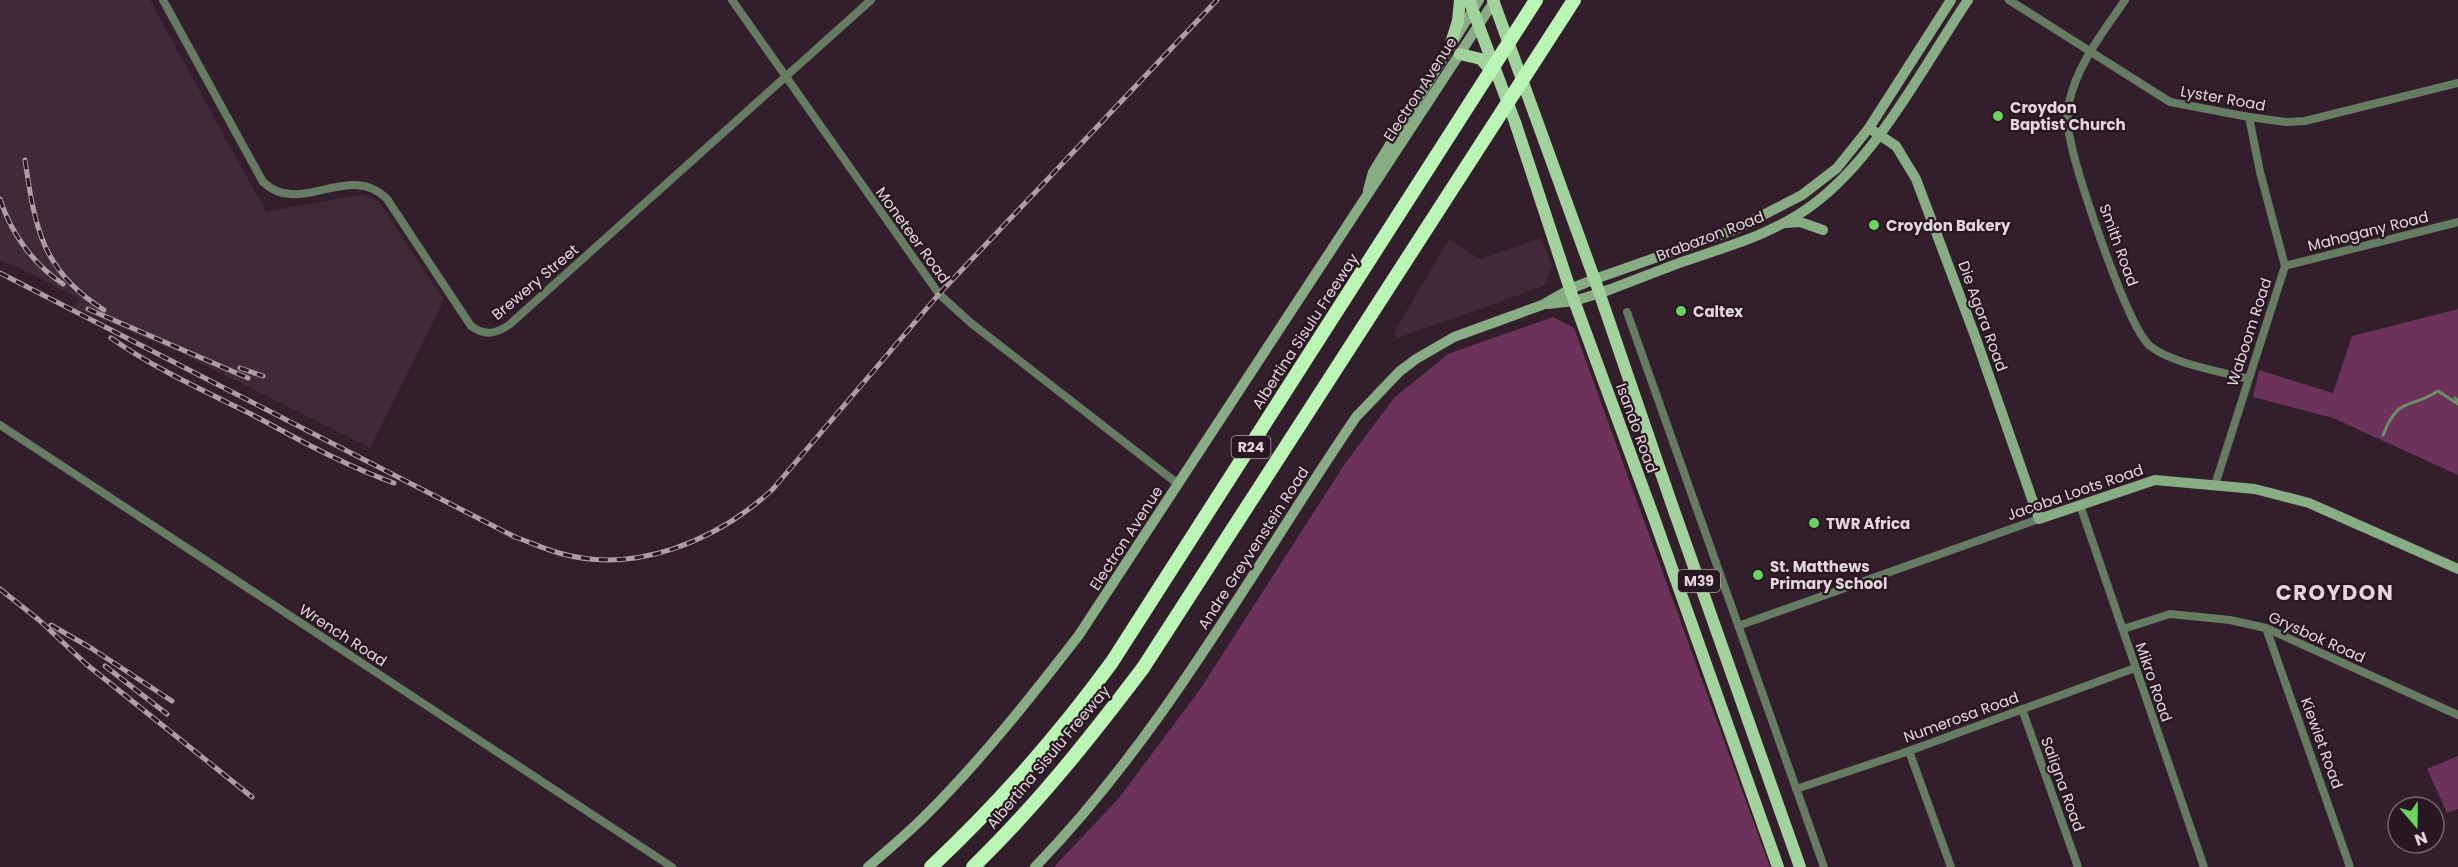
<svg xmlns="http://www.w3.org/2000/svg" width="2458" height="867" viewBox="0 0 2458 867" font-family="Poppins,sans-serif">
<style>
.built{fill:#402938}
.green{fill:#6c3259}
.lines{fill:none;stroke-linecap:round;stroke-linejoin:round}
.stream{stroke:#6d8f68;stroke-width:3}
.street{stroke:#657c62;stroke-width:8}
.secondary{stroke:#88ad84;stroke-width:10}
.primary{stroke:#a3d39d;stroke-width:12}
.highway{stroke:#bbf5b5;stroke-width:14}
.rail-casing{stroke:#ac9da6;stroke-width:5}
.rail{stroke:#281621;stroke-width:3;stroke-dasharray:9;stroke-linecap:butt}
.poi-dot{fill:#6bd362;stroke:#281621;stroke-width:2}
.labels{text-anchor:middle;dominant-baseline:central;stroke-width:4.5;stroke-linejoin:round;paint-order:stroke}
.shield{fill:#281621;stroke:#ab9ca5;stroke-width:1.5}
.shield-label{font-size:14px;font-weight:bold;fill:#e3d6de}
.street-label{font-size:15px;fill:#e3d6de;stroke:#281621}
.poi-label{font-size:15px;font-weight:bold;fill:#e3d6de;stroke:#281621;text-anchor:start}
.district-label{font-size:21px;font-weight:bold;letter-spacing:1.5px;fill:#e3d6de;stroke:#281621}
</style>
<rect width="100%" height="100%" fill="#321f2b"/>
<g class="built">
<path d="M0,0H150L266,212L363,194L378,201L444,300L370,448L183,354L75,308L79,299L32,274L0,260Z"/>
<path d="M1541,238L1552,266L1544,286L1398,338L1393,334L1449,239L1480,259Z"/>
</g>
<g class="green">
<path d="M2458,309V475L2333,418L2253,397L2259,370L2333,393L2352,336Z"/>
<path d="M1553,317L1574,328L1770,867H1054L1119,798L1201,688L1344,465L1394,398L1448,354Z"/>
<path d="M2458,756V809L2447,813L2427,769Z"/>
</g>
<g class="lines">
<g class="stream">
<path d="M2455,398L2458,401"/>
<path d="M2383,435C2399,395 2409,410 2438,391L2458,404"/>
</g>
<g class="street">
<path d="M163,0L263,182C301,218 348,160 387,199L471,326C485,336 495,334 509,325L871,0"/>
<path d="M732,0L939,294L971,323L1178,484"/>
<path d="M2009,0L2170,102L2249,117L2286,122L2305,121L2458,83"/>
<path d="M2125,0C2103,33 2077,64 2069,103C2066,116 2068,131 2071,143C2077,176 2128,328 2150,346C2173,364 2219,371 2248,379"/>
<path d="M2285,266L2458,222"/>
<path d="M1627,312L1824,867"/>
<path d="M0,425L672,867"/>
<path d="M2215,485L2285,266L2260,172L2249,117"/>
<path d="M2080,505L2204,867"/>
<path d="M1738,626L2039,519"/>
<path d="M2266,628L2350,867"/>
<path d="M2123,629L2170,614L2230,620L2266,628L2458,715"/>
<path d="M2022,709L2078,867"/>
<path d="M1909,751L1951,867"/>
<path d="M1796,789L1909,751L2135,668"/>
</g>
<g class="secondary">
<path d="M1869,128L1896,146L1916,179L1975,336L2039,519L2155,480L2255,489L2309,503L2458,569"/>
<path d="M1368,190L1373,172L1479,0"/>
<path d="M1786,223L1800,222L1823,230"/>
<path d="M1548,304L1574,301L1600,293C1628,283 1657,271 1685,261C1728,246 1773,234 1811,206C1876,159 1923,67 1968,0"/>
<path d="M868,867C888,850 908,833 927,814C982,759 1031,697 1079,635L1495,0"/>
<path d="M1035,867C1164,734 1252,570 1356,417L1400,371L1416,359L1454,337L1542,305L1570,289L1595,279L1734,230L1802,195L1837,168L1869,128L1951,0"/>
</g>
<g class="primary">
<path d="M1469,0L1515,122L1572,295L1654,518L1778,867"/>
<path d="M1493,0L1597,286L1671,502L1800,867"/>
<path d="M1451,43L1458,21L1460,0"/>
<path d="M1460,54L1481,59L1493,73"/>
</g>
<g class="highway">
<path d="M931,867C998,804 1058,736 1112,662L1536,0"/>
<path d="M973,867C1036,806 1090,738 1143,668L1574,0"/>
</g>
<g class="rail-casing">
<g id="rail">
<path d="M25,160C35,228 42,271 104,310"/>
<path d="M0,199C11,233 33,264 63,284"/>
<path d="M0,273L515,537C530,542 544,549 559,553C635,575 716,541 772,490L939,294L1217,0"/>
<path d="M88,309L248,378"/>
<path d="M111,338C154,368 202,390 249,413C296,438 343,465 394,483"/>
<path d="M240,368L263,376"/>
<path d="M0,589L39,620L86,664L252,797"/>
<path d="M51,625L91,648L172,701"/>
<path d="M105,666L167,714"/>
</g>
</g>
<use href="#rail" class="rail"/>
</g>
<g class="poi-dot">
<circle cx="1998" cy="116" r="6"/>
<circle cx="1874" cy="225" r="6"/>
<circle cx="1681" cy="311" r="6"/>
<circle cx="1814" cy="523" r="6"/>
<circle cx="1758" cy="575" r="6"/>
</g>
<g class="labels">
<g class="shield">
<rect x="1231.5" y="436" width="39" height="22" rx="4.5"/>
<rect x="1678" y="570" width="42" height="22" rx="4.5"/>
</g>
<g class="shield-label">
<text x="1251" y="447">R24</text>
<text x="1699" y="581">M39</text>
</g>
<g class="street-label">
<text transform="translate(1420 89) rotate(-57)">Electron Avenue</text>
<text transform="translate(2223 98) rotate(10)">Lyster Road</text>
<text transform="translate(2368 231) rotate(-14)">Mahogany Road</text>
<text transform="translate(913 235) rotate(54)">Moneteer Road</text>
<text transform="translate(1710 236) rotate(-21)">Brabazon Road</text>
<text transform="translate(2119 245) rotate(70)">Smith Road</text>
<text transform="translate(535 282) rotate(-40)">Brewery Street</text>
<text transform="translate(1983 316) rotate(70)">Die Agora Road</text>
<text transform="translate(1305 331) rotate(-57)">Albertina Sisulu Freeway</text>
<text transform="translate(2249 332) rotate(-72)">Waboom Road</text>
<text transform="translate(1637 428) rotate(70)">Isando Road</text>
<text transform="translate(2075 492) rotate(-19)">Jacoba Loots Road</text>
<text transform="translate(1126 538) rotate(-57)">Electron Avenue</text>
<text transform="translate(1253 548) rotate(-57)">Andre Greyvenstein Road</text>
<text transform="translate(343 635) rotate(33)">Wrench Road</text>
<text transform="translate(2317 637) rotate(24)">Grysbok Road</text>
<text transform="translate(2154 682) rotate(71)">Mikro Road</text>
<text transform="translate(1961 717) rotate(-20)">Numerosa Road</text>
<text transform="translate(2322 743) rotate(70)">Kiewiet Road</text>
<text transform="translate(1048 757) rotate(-50)">Albertina Sisulu Freeway</text>
<text transform="translate(2063 784) rotate(70)">Saligna Road</text>
</g>
<g class="poi-label">
<text x="2010" y="107">Croydon<tspan x="2010" dy="17">Baptist Church</tspan></text>
<text x="1886" y="225">Croydon Bakery</text>
<text x="1693" y="311">Caltex</text>
<text x="1826" y="523">TWR Africa</text>
<text x="1770" y="566">St. Matthews<tspan x="1770" dy="17">Primary School</tspan></text>
</g>
<g class="district-label">
<text x="2335" y="592">CROYDON</text>
</g>
</g>
<g transform="translate(2416 825) rotate(160)"><circle r="28" fill="#281621" stroke="#73636d" stroke-width="1.5"/>
<path d="M0-4.5L10 22L0 15L-10 22Z" fill="#6bd362"/>
<text y="-9" font-size="16" font-weight="bold" text-anchor="middle" fill="#e3d6de">N</text>
</g>
</svg>
